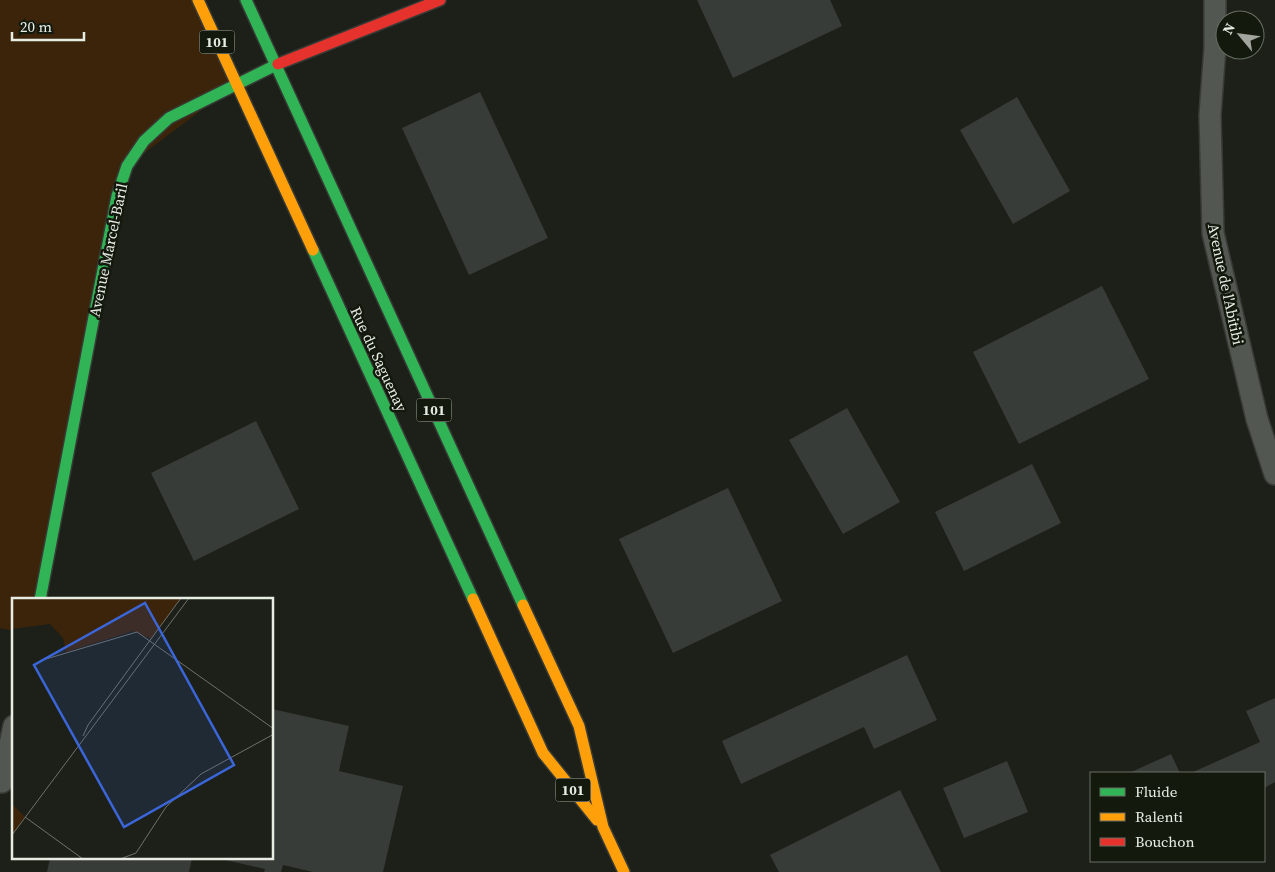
<svg xmlns="http://www.w3.org/2000/svg" width="1275" height="872" viewBox="0 0 1275 872" font-family="'Source Serif 4',serif">
<style>
.green{fill:#3c240a}
.building{fill:#383c38}
.lines{fill:none;stroke-linecap:round;stroke-linejoin:round}
.street-casing{stroke:#373a35;stroke-width:24}
.fast-casing{stroke:#373a35;stroke-width:14}
.slow-casing{stroke:#373a35;stroke-width:14}
.jam-casing{stroke:#373a35;stroke-width:14}
.street{stroke:#535751;stroke-width:21}
.fast{stroke:#30b455;stroke-width:11}
.slow{stroke:#ff9f0a;stroke-width:11}
.jam{stroke:#e5322d;stroke-width:11}
.labels{text-anchor:middle;dominant-baseline:central;stroke-width:5;stroke-linejoin:round;paint-order:stroke}
.shield{fill:#13190d;stroke:#a8ada4;stroke-width:1}
.shield-label{font-size:14px;font-weight:bold;fill:#e8ede4}
.street-label{font-size:15px;fill:#e8ede4;stroke:#13190d}
.inset-road{fill:none;stroke:#6e726a;stroke-width:1}
.view{fill:#3b66da;fill-opacity:0.15;stroke:#3b66da;stroke-width:2.5}
.inset-edge{fill:none;stroke:#e8ede4;stroke-width:2.5}
</style>
<rect width="100%" height="100%" fill="#1c2019"/>
<path class="green" d="M0,0H198L236,84L127,166L40,599L14,600V631L0,628Z"/>
<g class="building">
<path d="M697,0H830L842,26L733,78Z"/>
<path d="M480,92L548,238L469,275L402,128Z"/>
<path d="M1017,97L1070,191L1013,224L960,130Z"/>
<path d="M1102,286L1149,379L1019,444L973,352Z"/>
<path d="M847,408L900,502L843,534L789,440Z"/>
<path d="M256,421L299,509L194,561L151,473Z"/>
<path d="M1032,464L1061,523L964,571L935,512Z"/>
<path d="M728,488L782,601L673,653L619,539Z"/>
<path d="M907,655L937,720L874,749L864,727L741,784L722,741Z"/>
<path d="M1275,698V782L1264,788V773H1191L1260,742L1246,711Z"/>
<path d="M272,709L349,726L339,771L403,786L383,872H313L283,865L281,872H264L265,869L221,859L272,858Z"/>
<path d="M1171,754L1180,773H1129Z"/>
<path d="M1007,761L1028,812L964,838L943,788Z"/>
<path d="M900,790L941,872H779L770,855Z"/>
<path d="M50,858H192L189,872H47Z"/>
</g>
<g class="lines">
<g class="street-casing">
<g id="street">
<path d="M1215,0V47L1210,115L1213,233L1257,419L1275,474"/>
<path d="M2,782L14,726"/>
</g>
</g>
<g class="fast-casing">
<g id="fast">
<path d="M246,0L523,605"/>
<path d="M313,250L473,599"/>
<path d="M40,600L117,196L127,166L144,141L169,118L278,64"/>
</g>
</g>
<g class="slow-casing">
<g id="slow">
<path d="M198,0L313,250"/>
<path d="M473,599L543,753L597,820"/>
<path d="M523,605L579,726L603,827L624,872"/>
</g>
</g>
<g class="jam-casing">
<path id="jam" d="M278,64L440,0"/>
</g>
<use href="#street" class="street"/>
<use href="#fast" class="fast"/>
<use href="#slow" class="slow"/>
<use href="#jam" class="jam"/>
</g>
<g class="labels">
<g class="shield">
<rect x="199.5" y="30.5" width="35" height="23" rx="4"/>
<rect x="416.5" y="398.5" width="35" height="23" rx="4"/>
<rect x="555.5" y="778.5" width="35" height="23" rx="4"/>
</g>
<g class="shield-label">
<text x="217" y="42">101</text>
<text x="434" y="410">101</text>
<text x="573" y="790">101</text>
</g>
<g class="street-label">
<text transform="translate(108 250) rotate(-78)">Avenue Marcel-Baril</text>
<text transform="translate(1226 284) rotate(78)">Avenue de l'Abitibi</text>
<text transform="translate(379 359) rotate(65)">Rue du Saguenay</text>
</g>
</g>
<g transform="translate(12 598)">
<rect width="261" height="261" fill="#1c2019"/>
<path d="M0,0H169L139,41L121,33L54,54L51,40L38,26L0,31ZM0,206L13,219L0,237Z" fill="#3c240a"/>
<path class="inset-road" d="M34,61L125,34L262,131M71,138L76,127L169,0M13,219L71,261M0,237L177,0M108,261L124,255L154,209L189,176L262,136"/>
<path class="view" d="M133,5L222,167L112,229L22,67Z"/>
<rect width="261" height="261" class="inset-edge"/>
</g>
<rect x="1090" y="772" width="175" height="90" fill="#13190d" stroke="#686e63"/>
<rect x="1100" y="788" width="25" height="8" fill="#30b455" stroke="#686e63"/>
<text x="1135" y="797" font-size="15" fill="#e8ede4">Fluide</text>
<rect x="1100" y="813" width="25" height="8" fill="#ff9f0a" stroke="#686e63"/>
<text x="1135" y="822" font-size="15" fill="#e8ede4">Ralenti</text>
<rect x="1100" y="838" width="25" height="8" fill="#e5322d" stroke="#686e63"/>
<text x="1135" y="847" font-size="15" fill="#e8ede4">Bouchon</text>
<g transform="translate(1240 35) rotate(299)"><circle r="24" fill="#13190d" stroke="#686e63"/>
<path d="M0-4L9 19L0 12L-9 19Z" fill="#a1a59d"/>
<text y="-8" font-size="14" font-weight="bold" text-anchor="middle" fill="#e8ede4">N</text>
</g>
<path d="M12 32v8h72v-8" fill="none" stroke="#e8ede4" stroke-width="2.5"/>
<text x="20" y="32" font-size="15" fill="#e8ede4" stroke="#13190d" stroke-width="4" paint-order="stroke">20 m</text>
</svg>
